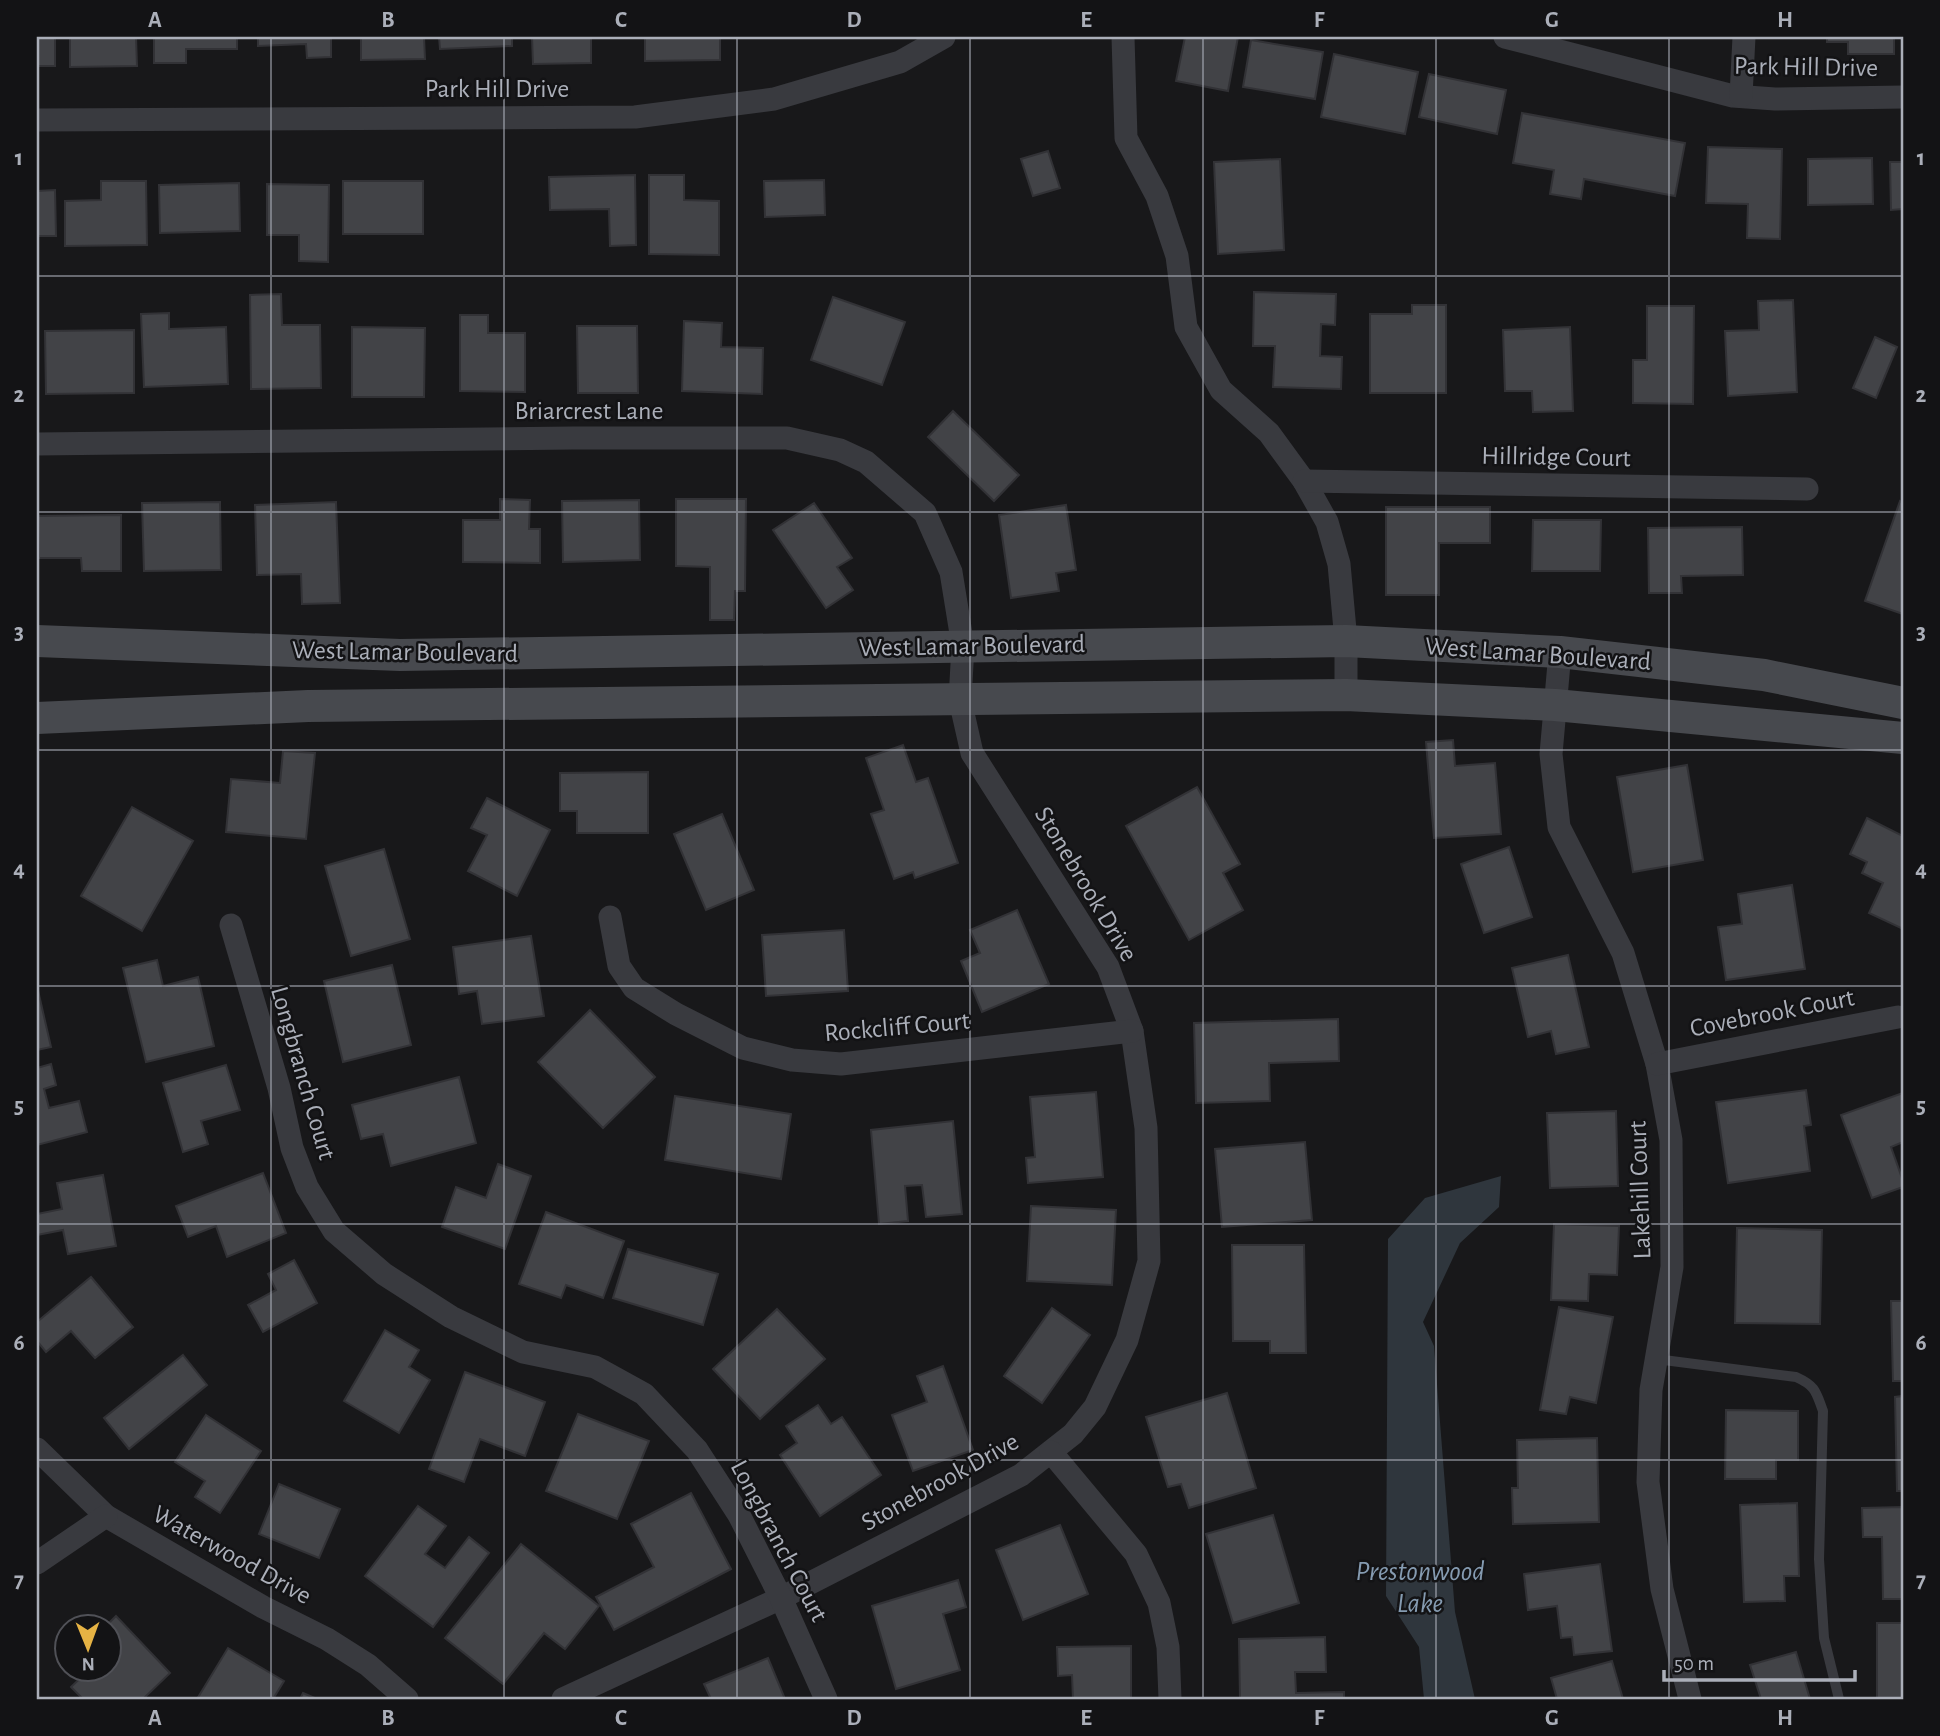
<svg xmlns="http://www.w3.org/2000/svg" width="1940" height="1736" viewBox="0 0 1940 1736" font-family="'Alegreya Sans',sans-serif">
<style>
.water{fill:#2f363d}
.building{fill:#424347;stroke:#323236;stroke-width:2}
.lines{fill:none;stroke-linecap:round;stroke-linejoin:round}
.lane{stroke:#393a3f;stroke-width:10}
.street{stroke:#393a3f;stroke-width:23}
.secondary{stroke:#47494e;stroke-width:32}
.grid{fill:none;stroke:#abafb9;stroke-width:2;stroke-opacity:0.55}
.labels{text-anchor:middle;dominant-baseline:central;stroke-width:5;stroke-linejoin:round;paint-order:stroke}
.street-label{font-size:26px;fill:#abafb9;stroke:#131315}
.water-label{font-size:28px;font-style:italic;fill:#859bb1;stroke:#131315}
.neatline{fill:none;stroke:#abafb9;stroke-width:2.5}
.grid-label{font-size:23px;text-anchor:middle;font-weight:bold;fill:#abafb9}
</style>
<rect width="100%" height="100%" fill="#18181a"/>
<path class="water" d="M1501,1176L1499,1207L1460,1243L1423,1322L1434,1346L1455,1612L1475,1699H1424L1419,1647L1386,1596L1388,1239L1425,1198Z"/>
<g class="building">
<rect x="37" y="37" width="18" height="29"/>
<path d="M70,37H136L137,66L70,67Z"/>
<path d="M154,37H237V49H186V63H154Z"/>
<path d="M258,37H331V57L307,58L306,44L258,46Z"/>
<path d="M361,37H424L425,59L361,60Z"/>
<path d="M439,37H512V46L440,49Z"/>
<path d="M532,37H591V63L533,64Z"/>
<path d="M645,37H720V60L645,61Z"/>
<path d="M1185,37H1238L1228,91L1176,81Z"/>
<path d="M1827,37H1894V54H1848V42H1827Z"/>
<path d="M1251,40L1323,52L1315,99L1243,87Z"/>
<path d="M1334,54L1418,72L1405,134L1321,117Z"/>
<path d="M1429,74L1506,90L1497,134L1419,117Z"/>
<path d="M1522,113L1685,143L1675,196L1584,179L1581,199L1550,194L1554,170L1513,163Z"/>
<path d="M1708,147L1782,149L1780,239L1747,238L1748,204L1706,203Z"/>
<path d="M1048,151L1060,188L1033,196L1021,159Z"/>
<path d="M1872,158L1873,204L1808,205V159Z"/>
<path d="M1280,159L1284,250L1218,254L1214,162Z"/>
<path d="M1890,162H1903V209L1891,210Z"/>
<path d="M635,175L636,245L610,246L609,209L550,210L549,177Z"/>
<path d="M649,175H684V200L719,201V255L649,254Z"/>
<path d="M824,180L825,215L765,217L764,181Z"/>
<path d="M101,181H146L147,245L65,246V201L101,200Z"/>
<rect x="343" y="181" width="80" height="53"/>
<path d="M239,183L240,231L160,233L159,185Z"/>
<path d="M267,184L329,185L328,262L299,261V235H267Z"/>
<path d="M55,190L56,236H37V191Z"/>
<path d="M1254,292L1336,294L1335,325L1321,324L1320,356L1342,357L1341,389L1273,387L1275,346H1253Z"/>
<path d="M281,294L282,325H320L321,388L251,389L250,295Z"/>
<path d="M833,297L905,322L882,385L811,360Z"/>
<path d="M1793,300L1797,392L1728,396L1725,331L1759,330L1758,301Z"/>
<path d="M1412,305H1446V393H1370V314H1412Z"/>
<path d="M1647,306H1694L1693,404L1633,403V360H1647Z"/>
<path d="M169,313V329L226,327L228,384L144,387L141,314Z"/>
<path d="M460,315H488V333H525V392L460,391Z"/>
<path d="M684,321L722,323L721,347L763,348L762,394L682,391Z"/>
<path d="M577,326H637L638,393H578Z"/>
<path d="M352,327L425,328L424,397H352Z"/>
<path d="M1570,327L1573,411L1533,412L1532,391H1505L1503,330Z"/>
<path d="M134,330V393L46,394L45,331Z"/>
<path d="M1875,337L1897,347L1876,398L1853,388Z"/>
<path d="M953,411L1019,475L994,501L928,437Z"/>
<path d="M500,499L530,500L529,529H540V563L463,562V520H500Z"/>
<path d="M676,499H746L745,591H735L734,620H710V567L676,566Z"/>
<path d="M639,500L640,560L563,562L562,501Z"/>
<path d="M1900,501L1903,503V614L1865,601Z"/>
<path d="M220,502L221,570L144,571L142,503Z"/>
<path d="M336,502L340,603L302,604L301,574L257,575L255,505Z"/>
<path d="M814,503L852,558L837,567L853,590L826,608L773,530Z"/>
<path d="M1066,505L1076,570L1056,573L1059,591L1011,598L999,515Z"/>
<path d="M1386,507H1490V543H1439V595H1386Z"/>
<path d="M121,515V571H82L81,558H39L38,516Z"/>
<path d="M1533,520H1601L1600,571H1532Z"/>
<path d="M1742,527L1743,575L1681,576L1682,593H1649L1648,528Z"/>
<path d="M1453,740L1455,766L1495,763L1501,834L1434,838L1426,742Z"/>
<path d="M903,745L916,782L928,778L958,863L915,878L913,872L894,879L871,814L884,810L866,758Z"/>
<path d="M283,751L315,753L306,839L226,832L231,779L280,783Z"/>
<path d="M1687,765L1703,860L1633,872L1617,777Z"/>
<path d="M648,772V833H577V811H560V773Z"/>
<path d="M1197,787L1240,864L1223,873L1243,910L1189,940L1126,826Z"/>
<path d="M487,798L550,830L517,896L468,871L487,835L471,828Z"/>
<path d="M132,807L193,841L142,931L81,896Z"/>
<path d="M722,814L754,890L706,910L674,834Z"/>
<path d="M1867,818L1903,836V929L1869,913L1883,883L1862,873L1867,862L1850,854Z"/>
<path d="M1509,847L1532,917L1484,933L1461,864Z"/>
<path d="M384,849L410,939L351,956L325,866Z"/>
<path d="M1792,885L1805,969L1726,980L1718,927L1742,924L1738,894Z"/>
<path d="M1017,910L1049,984L982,1012L961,961L980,953L970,930Z"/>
<path d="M844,930L848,991L766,996L762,935Z"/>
<path d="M531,936L544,1016L482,1024L477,991L459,994L453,947Z"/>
<path d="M1568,955L1589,1047L1556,1054L1551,1031L1528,1037L1512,968Z"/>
<path d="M157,960L163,986L198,977L214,1046L146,1062L123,968Z"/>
<path d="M392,965L411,1045L343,1062L324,981Z"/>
<path d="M37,986L51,1047L37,1050Z"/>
<path d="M590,1010L655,1077L603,1128L538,1062Z"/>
<path d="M1338,1019L1339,1061L1269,1063L1270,1101L1196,1103L1194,1023Z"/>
<path d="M51,1064L56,1085L44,1089L49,1108L79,1101L87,1132L37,1145V1068Z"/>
<path d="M226,1065L240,1110L201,1121L208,1144L183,1152L163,1083Z"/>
<path d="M459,1077L476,1143L391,1166L383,1134L361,1139L352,1105Z"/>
<path d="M1806,1090L1811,1125L1804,1126L1810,1171L1728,1183L1716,1102Z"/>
<path d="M1096,1092L1103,1177L1028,1183L1026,1158L1035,1157L1030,1097Z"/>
<path d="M1903,1093V1142L1891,1147L1903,1181V1187L1872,1198L1841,1115Z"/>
<path d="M675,1096L791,1114L781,1179L665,1160Z"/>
<path d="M1616,1111L1618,1186L1550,1188L1547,1113Z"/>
<path d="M953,1121L962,1214L926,1217L922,1185L905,1186L908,1221L879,1224L871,1130Z"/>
<path d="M1305,1142L1312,1220L1222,1227L1215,1149Z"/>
<path d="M498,1164L531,1176L505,1249L442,1227L456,1187L486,1198Z"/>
<path d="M263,1173L286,1233L227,1257L216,1226L188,1237L176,1206Z"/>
<path d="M103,1175L116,1246L68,1254L63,1230L37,1235V1214L62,1209L57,1183Z"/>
<path d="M1031,1206L1116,1210L1112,1285L1027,1281Z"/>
<path d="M546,1212L624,1241L603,1298L566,1285L561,1298L519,1284Z"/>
<path d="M1554,1224L1619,1226L1617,1275L1589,1274L1588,1301L1551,1300Z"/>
<path d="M1737,1228L1822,1230L1820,1324L1735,1323Z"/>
<path d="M1232,1245H1304L1306,1353H1270V1341H1233Z"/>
<path d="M628,1249L718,1274L703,1325L613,1298Z"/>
<path d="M294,1260L317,1303L263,1332L248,1305L276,1290L268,1274Z"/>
<path d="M91,1277L133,1327L95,1358L71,1331L46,1352L37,1341V1322Z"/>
<path d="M1891,1301H1903V1381H1893Z"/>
<path d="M1559,1307L1613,1317L1596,1403L1570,1397L1566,1414L1540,1410Z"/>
<path d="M1052,1308L1090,1335L1042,1403L1004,1376Z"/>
<path d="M777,1309L825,1359L760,1419L713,1369Z"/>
<path d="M385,1330L419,1350L409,1367L430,1380L399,1433L344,1401Z"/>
<path d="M183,1355L207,1385L129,1449L104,1418Z"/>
<path d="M943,1366L973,1450L913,1471L892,1415L927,1402L917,1376Z"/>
<path d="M465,1372L545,1402L525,1456L480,1439L464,1482L429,1469Z"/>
<path d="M1227,1393L1256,1488L1189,1508L1181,1484L1168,1487L1146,1417Z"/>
<path d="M1903,1396V1491H1897L1895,1397Z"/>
<path d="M818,1405L831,1424L842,1417L881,1475L820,1516L780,1455L797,1443L786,1426Z"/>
<path d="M1726,1410L1798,1411V1460H1776V1479H1725Z"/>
<path d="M578,1414L649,1441L617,1519L546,1491Z"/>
<path d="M206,1415L261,1451L220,1513L195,1497L205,1481L175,1462Z"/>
<path d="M1597,1438L1599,1522L1513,1524L1512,1488H1518L1517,1440Z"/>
<path d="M279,1484L340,1509L319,1558L259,1534Z"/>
<path d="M691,1493L731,1569L614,1630L596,1597L654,1567L631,1524Z"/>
<path d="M1797,1503L1799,1576H1784L1785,1601L1744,1602L1740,1505Z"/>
<path d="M418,1506L446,1526L425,1554L445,1568L469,1537L489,1553L433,1627L365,1576Z"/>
<path d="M1903,1507V1599H1883L1882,1537H1863L1862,1508Z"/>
<path d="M1273,1515L1299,1603L1233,1623L1206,1534Z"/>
<path d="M1060,1525L1088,1594L1023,1620L996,1550Z"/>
<path d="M521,1544L599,1606L565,1649L544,1633L503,1684L445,1638Z"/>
<path d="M1600,1564L1612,1651L1574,1655L1572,1637L1561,1638L1557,1606L1528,1610L1524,1574Z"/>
<path d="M958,1580L966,1607L943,1614L960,1670L896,1689L872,1606Z"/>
<path d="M116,1616L170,1673L143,1699H83L71,1687L89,1670H108V1628H104Z"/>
<rect x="1877" y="1623" width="26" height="76"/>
<path d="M1325,1637L1326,1672H1295L1296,1693L1344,1692V1699H1240L1239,1639Z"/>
<path d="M1131,1646V1699H1073L1072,1675L1058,1676L1057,1647Z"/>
<path d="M228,1648L284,1681L273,1699H197Z"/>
<path d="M1796,1652L1810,1699H1761L1750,1665Z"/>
<path d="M768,1658L785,1699H711L704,1684Z"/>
<path d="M1612,1661L1623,1699H1557L1551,1678Z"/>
<path d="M303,1693L317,1699H300Z"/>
</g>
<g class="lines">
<path class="lane" d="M1656,1359L1796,1377C1816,1386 1816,1392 1823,1411L1819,1559L1824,1638L1839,1699"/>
<g class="street">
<path d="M1123,37L1126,138L1157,196L1177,256L1186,327L1221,390L1269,433L1304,481L1327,522L1339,564L1346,641V695"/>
<path d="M1505,37L1733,96L1775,99L1903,97"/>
<path d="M1741,96L1744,37"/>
<path d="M37,120L635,117L774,99L900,62L944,37"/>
<path d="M37,444L573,438H787L840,450L866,462L925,513L951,572L963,646L960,700L972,753L1108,967L1132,1031L1146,1128L1149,1261L1127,1340L1095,1407L1073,1434L1021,1475L781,1598L563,1699"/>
<path d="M1304,481L1807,489"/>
<path d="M1560,652L1551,754L1559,827L1623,953L1657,1064L1671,1140L1672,1267L1651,1390L1648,1482L1662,1589L1690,1699"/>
<path d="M610,917L619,966L634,988L676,1014L743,1048L792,1060L841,1064L1132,1031"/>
<path d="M231,925L279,1088L292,1148L307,1187L334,1231L384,1274L451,1317L523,1352L595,1367L644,1394L697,1450L739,1515L781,1598L826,1699"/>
<path d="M1657,1064L1898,1017"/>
<path d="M37,1449L106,1516L263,1607L327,1639L368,1665L407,1699"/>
<path d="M1051,1452L1136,1554L1159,1603L1168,1647L1170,1699"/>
<path d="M37,1563L106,1516"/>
</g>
<g class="secondary">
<path d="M37,641L400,655L1346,641L1560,652L1764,675L1903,703"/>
<path d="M37,718L308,706L1346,695L1555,705L1903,738"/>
</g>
</g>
<path class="grid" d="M271,37V1699M504,37V1699M737,37V1699M970,37V1699M1203,37V1699M1436,37V1699M1669,37V1699M37,276H1903M37,512H1903M37,750H1903M37,986H1903M37,1224H1903M37,1460H1903"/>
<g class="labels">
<g class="street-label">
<text transform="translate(1806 67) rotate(1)">Park Hill Drive</text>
<text x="497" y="89">Park Hill Drive</text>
<text x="589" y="411">Briarcrest Lane</text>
<text transform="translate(1556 457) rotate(1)">Hillridge Court</text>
<text transform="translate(972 646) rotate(-1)">West Lamar Boulevard</text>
<text transform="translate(405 652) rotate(1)">West Lamar Boulevard</text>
<text transform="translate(1538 654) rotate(4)">West Lamar Boulevard</text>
<text transform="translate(1086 884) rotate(59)">Stonebrook Drive</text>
<text transform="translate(1772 1013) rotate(-11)">Covebrook Court</text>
<text transform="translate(897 1027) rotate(-5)">Rockcliff Court</text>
<text transform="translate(303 1073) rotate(74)">Longbranch Court</text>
<text transform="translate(1640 1190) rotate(-92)">Lakehill Court</text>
<text transform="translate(940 1482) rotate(-29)">Stonebrook Drive</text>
<text transform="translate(779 1541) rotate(62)">Longbranch Court</text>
<text transform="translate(232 1555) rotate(29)">Waterwood Drive</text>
</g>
<g class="water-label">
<text x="1420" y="1572">Prestonwood<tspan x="1420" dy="32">Lake</tspan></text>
</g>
</g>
<rect width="1940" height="1736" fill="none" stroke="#131315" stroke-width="77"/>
<g transform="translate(88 1648) rotate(179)"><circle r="33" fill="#131315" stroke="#505157" stroke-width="2"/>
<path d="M0-5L12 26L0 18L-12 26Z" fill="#e6b344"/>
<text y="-10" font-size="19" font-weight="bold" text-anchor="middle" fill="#abafb9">N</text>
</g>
<path d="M1664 1670v10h191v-10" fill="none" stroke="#abafb9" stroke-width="3.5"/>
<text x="1674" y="1670" font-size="21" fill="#abafb9" stroke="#131315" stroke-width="5" paint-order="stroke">50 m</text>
<rect x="38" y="38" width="1864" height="1660" class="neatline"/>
<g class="grid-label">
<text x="155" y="27">A</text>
<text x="388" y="27">B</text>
<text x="621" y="27">C</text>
<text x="854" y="27">D</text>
<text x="1086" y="27">E</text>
<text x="1319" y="27">F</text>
<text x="1552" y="27">G</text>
<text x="1785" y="27">H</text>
<text x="19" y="165">1</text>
<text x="1921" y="165">1</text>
<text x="19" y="402">2</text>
<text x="1921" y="402">2</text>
<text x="19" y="639">3</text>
<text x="1921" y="639">3</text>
<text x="19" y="876">4</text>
<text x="1921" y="876">4</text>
<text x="19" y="1113">5</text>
<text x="1921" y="1113">5</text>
<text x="19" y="1350">6</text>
<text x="1921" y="1350">6</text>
<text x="19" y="1587">7</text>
<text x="1921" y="1587">7</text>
<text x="155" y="1725">A</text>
<text x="388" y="1725">B</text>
<text x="621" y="1725">C</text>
<text x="854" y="1725">D</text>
<text x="1086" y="1725">E</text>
<text x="1319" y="1725">F</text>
<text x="1552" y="1725">G</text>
<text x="1785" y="1725">H</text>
</g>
</svg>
